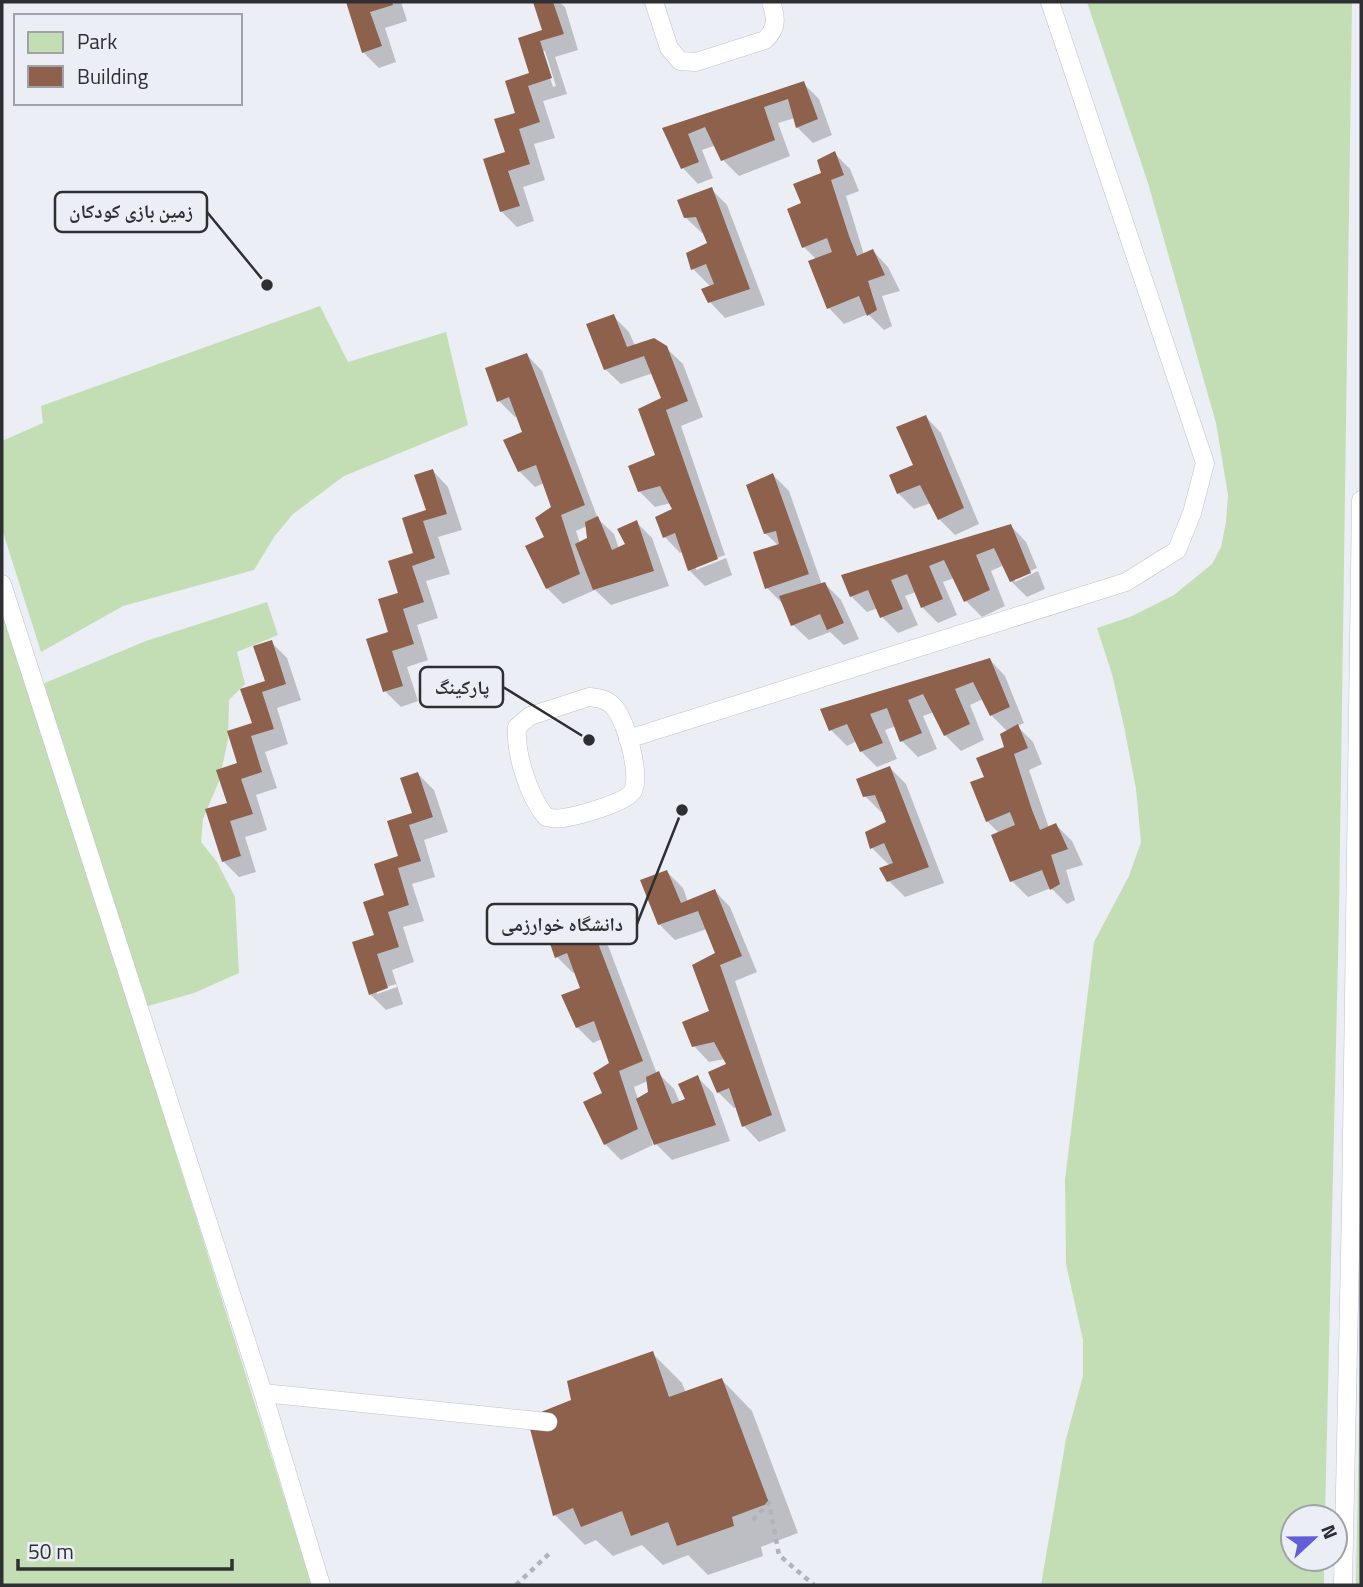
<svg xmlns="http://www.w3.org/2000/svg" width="1363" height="1587" viewBox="0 0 1363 1587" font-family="'Titillium Web','Noto Naskh Arabic',sans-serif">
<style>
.green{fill:#c3ddb4}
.shadow{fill:#0003;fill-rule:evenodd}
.building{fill:#8e614d}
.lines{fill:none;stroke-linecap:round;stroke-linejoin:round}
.lane-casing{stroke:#bfc2c8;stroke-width:19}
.path{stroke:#b0b3b8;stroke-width:4.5;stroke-dasharray:5 5;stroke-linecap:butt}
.lane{stroke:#fff;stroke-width:18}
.leader{fill:none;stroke:#2e2f32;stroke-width:2.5}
.callout-dot{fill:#2e2f32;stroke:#ebeef5;stroke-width:2.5}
.callout{fill:#ebeef5;stroke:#2e2f32;stroke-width:2.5}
.callout-label{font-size:19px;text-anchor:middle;font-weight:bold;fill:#2e2f32}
</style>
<rect width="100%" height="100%" fill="#ebeef5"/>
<g class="green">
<path d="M1087,2H1352L1339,915L1325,1517H1293V1559H1324V1585H1041L1066,1439L1083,1376V1340L1066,1264L1065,1180L1094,942L1129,876L1141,842L1136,789L1125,731L1112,674L1097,628L1130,617L1174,595L1212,564L1221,547L1226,522L1228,495L1216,423L1148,183Z"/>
<path d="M320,306L348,362L446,332L468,425L344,476L293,514L274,537L254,570L123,606L41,652L2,529V441L43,423L41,406Z"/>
<path d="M267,602L278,635L237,652L245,684L229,700L228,740L219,781L203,819L201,842L217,862L235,897L239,973L194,993L141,1008L35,687L146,641Z"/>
<path d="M2,613L134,1021L312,1585H2Z"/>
<path d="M1361,1308V1585H1356Z"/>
</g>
<g class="shadow">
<path d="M347,2H401L407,21L385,28L396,62L379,68L363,52Z"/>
<path d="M535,2H559L565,7L578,50L555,57L567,94L543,101L555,138L534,144L545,180L523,187L534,221L517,227L501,211L507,153L517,114L532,74L521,39L545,32ZM541,51H545L556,86L553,87Z"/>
<path d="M803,83L819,99L832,135L813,143L797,127L795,118L778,123L790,156L739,176L723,160L716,145L702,150L713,178L698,184L683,168L664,129Z"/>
<path d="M834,153L850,169L859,191L846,196L864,255L873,251L888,267L900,291L882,296L892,326L884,330L868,314L844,324L829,308L817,260L804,247L803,204Z"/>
<path d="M711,189L727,205L765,305L725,318L710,302L711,287L693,269L709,244L705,233H702L685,217Z"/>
<path d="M613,316L629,332L635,346L666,348L683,364L703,417L681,426L725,555L696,566V570L726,558L732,575L705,586L689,570L683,551L680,553L665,537L674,510L671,503L655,507L639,491L657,456L663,398L653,373L621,384L605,369Z"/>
<path d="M527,355L542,371L598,519L614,534L619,549L627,545L636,522L652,538L669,586L611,605L595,590L563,604L547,588L553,508L544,483L535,487L519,471L524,433L518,416L515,417L499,401ZM587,526L589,539L580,543L576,531Z"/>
<path d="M926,417L941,433L979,524L955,535L939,519L931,503L914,509L898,493L915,466Z"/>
<path d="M433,471L448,487L462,530L438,537L450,574L426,581L438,618L417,625L428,660L407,667L418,701L401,707L385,691L390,633L400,594L415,554L404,519L428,512Z"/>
<path d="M773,475L789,491L822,585L825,584L841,600L859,639L844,645L830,632L809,640L793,625L783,604L767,588L779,546L765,533Z"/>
<path d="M1011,526L1026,542L1037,568L1015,578V582L1038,571L1045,589L1027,597L1011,581L1004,565L991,571L1005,606L982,617L966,601L954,578L943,582L957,615L938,623L922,607L916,592L905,596L918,625L898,633L882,617L878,608L867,612L851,596Z"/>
<path d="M271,642L287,658L301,700L277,708L288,744L265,752L277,788L256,795L267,830L245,837L256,872L239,877L223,861L229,804L239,764L254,725L242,690L267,682Z"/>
<path d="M990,660L1005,676L1024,723L1017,726L1033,742L1042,764L1029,770L1049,828L1056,825L1072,841L1083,865L1066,870L1075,900L1067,904L1051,888L1028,897L1012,881L993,836L1000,834L987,821L986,778L1006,748L1008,732L991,715L983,699L970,705L984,740L961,751L945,735L934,712L923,716L937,749L918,757L902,741L896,726L885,730L897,759L877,767L861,751L857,741L847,746L831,730Z"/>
<path d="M890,768L906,784L944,883L905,897L889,881L890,866L872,848L888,823L884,811L881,812L865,796Z"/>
<path d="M418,774L434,790L448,832L424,840L435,877L412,884L424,921L403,927L414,962L392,970L403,1004L386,1010L370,994L376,936L386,897L400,857L389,822L414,814ZM396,984L397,987L377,994V990Z"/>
<path d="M667,872L683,888L688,902L715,891L730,907L757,972L735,981L786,1131L759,1142L744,1126L737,1107L734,1108L718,1092L728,1065L725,1059L709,1062L694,1046L711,1012L718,954L707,929L675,940L659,924Z"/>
<path d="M585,911L601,927L657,1074L658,1073L674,1089L680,1103L688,1100L697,1077L713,1093L730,1141L672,1160L651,1139L653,1145L621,1160L605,1144V1094L611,1064L602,1039L593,1043L577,1027L582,988L576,972L573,973L557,957ZM648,1081L650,1093L638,1099L634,1087Z"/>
<path d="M652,1353L682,1383L686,1393L722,1380L752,1411L798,1533L761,1547L763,1556L708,1575L688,1555L663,1565L642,1545L613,1556L596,1540L585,1545L555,1515L573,1401Z"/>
</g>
<g class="building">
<path d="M346,2H392L393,5L370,12L382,46L362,53Z"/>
<path d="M533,2H553L564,34L540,41L552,78L528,86L540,122L519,129L530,164L508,171L520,206L500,212L483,159L505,152L494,119L515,113L505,81L529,73L518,38L542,30Z"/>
<path d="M804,81L818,119L796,128L788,99L764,107L775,140L721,161L705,127L688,134L699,162L681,169L662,128Z"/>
<path d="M835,151L844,175L831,180L849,236L857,256L873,249L885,275L868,281L877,310L867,316L859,296L827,309L808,261L832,252L827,238L802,248L787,209L801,203L793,184L821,173L817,160Z"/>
<path d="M712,187L750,289L708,303L701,289L714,284L706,264L691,270L686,253L707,243L696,217L684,218L677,200Z"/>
<path d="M614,314L627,347L654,338L667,346L688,401L666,410L718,559L688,571L675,533L663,538L655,517L672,509L660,486L638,492L628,466L655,455L638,409L661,398L644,356L604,370L586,324Z"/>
<path d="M527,353L585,505L561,515L580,574L546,589L525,546L544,537L535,518L551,507L536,465L518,472L503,440L522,432L509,397L497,402L485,368Z"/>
<path d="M926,415L964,508L938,520L920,485L897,494L889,475L913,465L896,427Z"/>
<path d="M433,469L447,514L423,521L435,558L412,566L424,602L403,609L414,644L392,651L403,686L383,692L366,639L388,632L378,599L398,593L388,561L413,553L402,518L426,510L414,475Z"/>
<path d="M773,473L809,574L765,589L753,552L779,544L776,531L764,534L746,485Z"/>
<path d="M598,516L612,550L625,544L617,529L637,520L654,571L593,590L575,544L587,538L585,522Z"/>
<path d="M1011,524L1031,573L1010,582L994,548L976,555L990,590L964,602L944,560L929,566L943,599L921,608L907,574L891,580L903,609L880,618L868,590L850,597L841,575Z"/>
<path d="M825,582L844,623L827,630L820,614L791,626L779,596Z"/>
<path d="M272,640L286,684L262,692L274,729L251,736L262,772L241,779L253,814L230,821L241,856L222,862L205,809L227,803L216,770L237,763L227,731L252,723L240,689L265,681L253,646Z"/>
<path d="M990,658L1010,707L990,716L973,682L955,689L970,724L944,736L923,694L908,700L922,733L900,742L887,708L870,714L883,743L860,752L847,724L829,731L820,709Z"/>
<path d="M1018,724L1028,748L1014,754L1032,810L1040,830L1056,823L1068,849L1051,855L1060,884L1050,890L1042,870L1010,882L991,835L1015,825L1010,812L986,822L970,782L984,777L976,758L1004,747L1000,734Z"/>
<path d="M890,766L929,867L887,882L879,868L893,863L884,843L870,849L865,832L886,822L875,795L863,797L856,779Z"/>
<path d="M418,772L433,817L409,825L421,861L398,868L409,905L388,912L399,947L377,954L388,988L369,995L352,942L374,935L363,902L384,895L374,864L398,856L387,821L412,813L400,778Z"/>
<path d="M667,870L681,903L715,889L742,956L720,965L772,1115L742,1127L729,1088L717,1093L708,1072L726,1064L714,1042L692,1047L682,1022L709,1011L692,965L715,953L698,911L658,925L640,880Z"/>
<path d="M585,909L643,1061L619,1071L638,1129L604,1145L583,1102L602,1093L593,1073L609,1063L594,1021L576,1028L561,995L580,988L567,953L555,958L543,924Z"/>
<path d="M659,1071L672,1104L685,1099L678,1084L698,1075L716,1125L654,1145L636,1099L648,1092L646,1077Z"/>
<path d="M653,1351L669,1397L722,1378L769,1503L732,1517L734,1526L677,1546L668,1522L631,1536L622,1511L581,1527L573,1508L553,1516L529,1425L541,1412L571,1400L567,1381Z"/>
</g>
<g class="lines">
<g class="lane-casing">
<g id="lane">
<path d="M654,2L669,48L680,61L696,62L765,40C778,28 776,17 771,2"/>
<path d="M2,584L263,1393L321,1585"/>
<path d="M589,697C599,698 607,699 614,707C626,721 641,774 633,791C626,803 577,816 563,818C557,819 551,818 546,817C529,797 515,754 517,727L530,716Z"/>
<path d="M628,739L1126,582L1177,550L1192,513L1205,463L1050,2"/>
<path d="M263,1393L548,1422"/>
<path d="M1343,1585L1351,1208L1361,500"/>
</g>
</g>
<g class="path">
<path d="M753,1520L769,1503L779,1555L814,1585"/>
<path d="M516,1585L552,1551"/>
</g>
<use href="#lane" class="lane"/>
</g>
<path class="leader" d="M267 285L207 212M589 740L503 687M682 810L637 924"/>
<g class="callout-dot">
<circle cx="267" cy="285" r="7"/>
<circle cx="589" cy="740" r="7"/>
<circle cx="682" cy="810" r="7"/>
</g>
<g class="callout">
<rect x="55" y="192" width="152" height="40" rx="7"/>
<rect x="420" y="667" width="83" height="40" rx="7"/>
<rect x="487" y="904" width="150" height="40" rx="7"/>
</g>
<g class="callout-label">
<text x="131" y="218">زمین بازی کودکان</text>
<text x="462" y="694">پارکینگ</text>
<text x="562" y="931">دانشگاه خوارزمی</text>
</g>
<rect width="1363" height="1587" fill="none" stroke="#2e2f32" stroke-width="7"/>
<rect x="14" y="14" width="228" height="91" fill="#ebeef5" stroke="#9fa2a7" stroke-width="2"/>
<rect x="28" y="32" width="35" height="21" fill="#c3ddb4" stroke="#9fa2a7" stroke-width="2"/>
<text x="77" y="49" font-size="21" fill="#2e2f32">Park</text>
<rect x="28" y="66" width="35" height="21" fill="#8e614d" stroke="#9fa2a7" stroke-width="2"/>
<text x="77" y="84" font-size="21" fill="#2e2f32">Building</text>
<g transform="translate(1314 1538) rotate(68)"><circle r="33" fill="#ebeef5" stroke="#9fa2a7" stroke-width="2"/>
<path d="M0-5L12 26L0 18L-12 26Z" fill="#625ed7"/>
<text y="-10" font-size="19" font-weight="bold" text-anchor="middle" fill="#2e2f32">N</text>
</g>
<path d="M18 1559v10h214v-10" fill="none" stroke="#2e2f32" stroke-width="3.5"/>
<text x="28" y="1559" font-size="21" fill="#2e2f32" stroke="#ebeef5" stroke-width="5" paint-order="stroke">50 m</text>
</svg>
